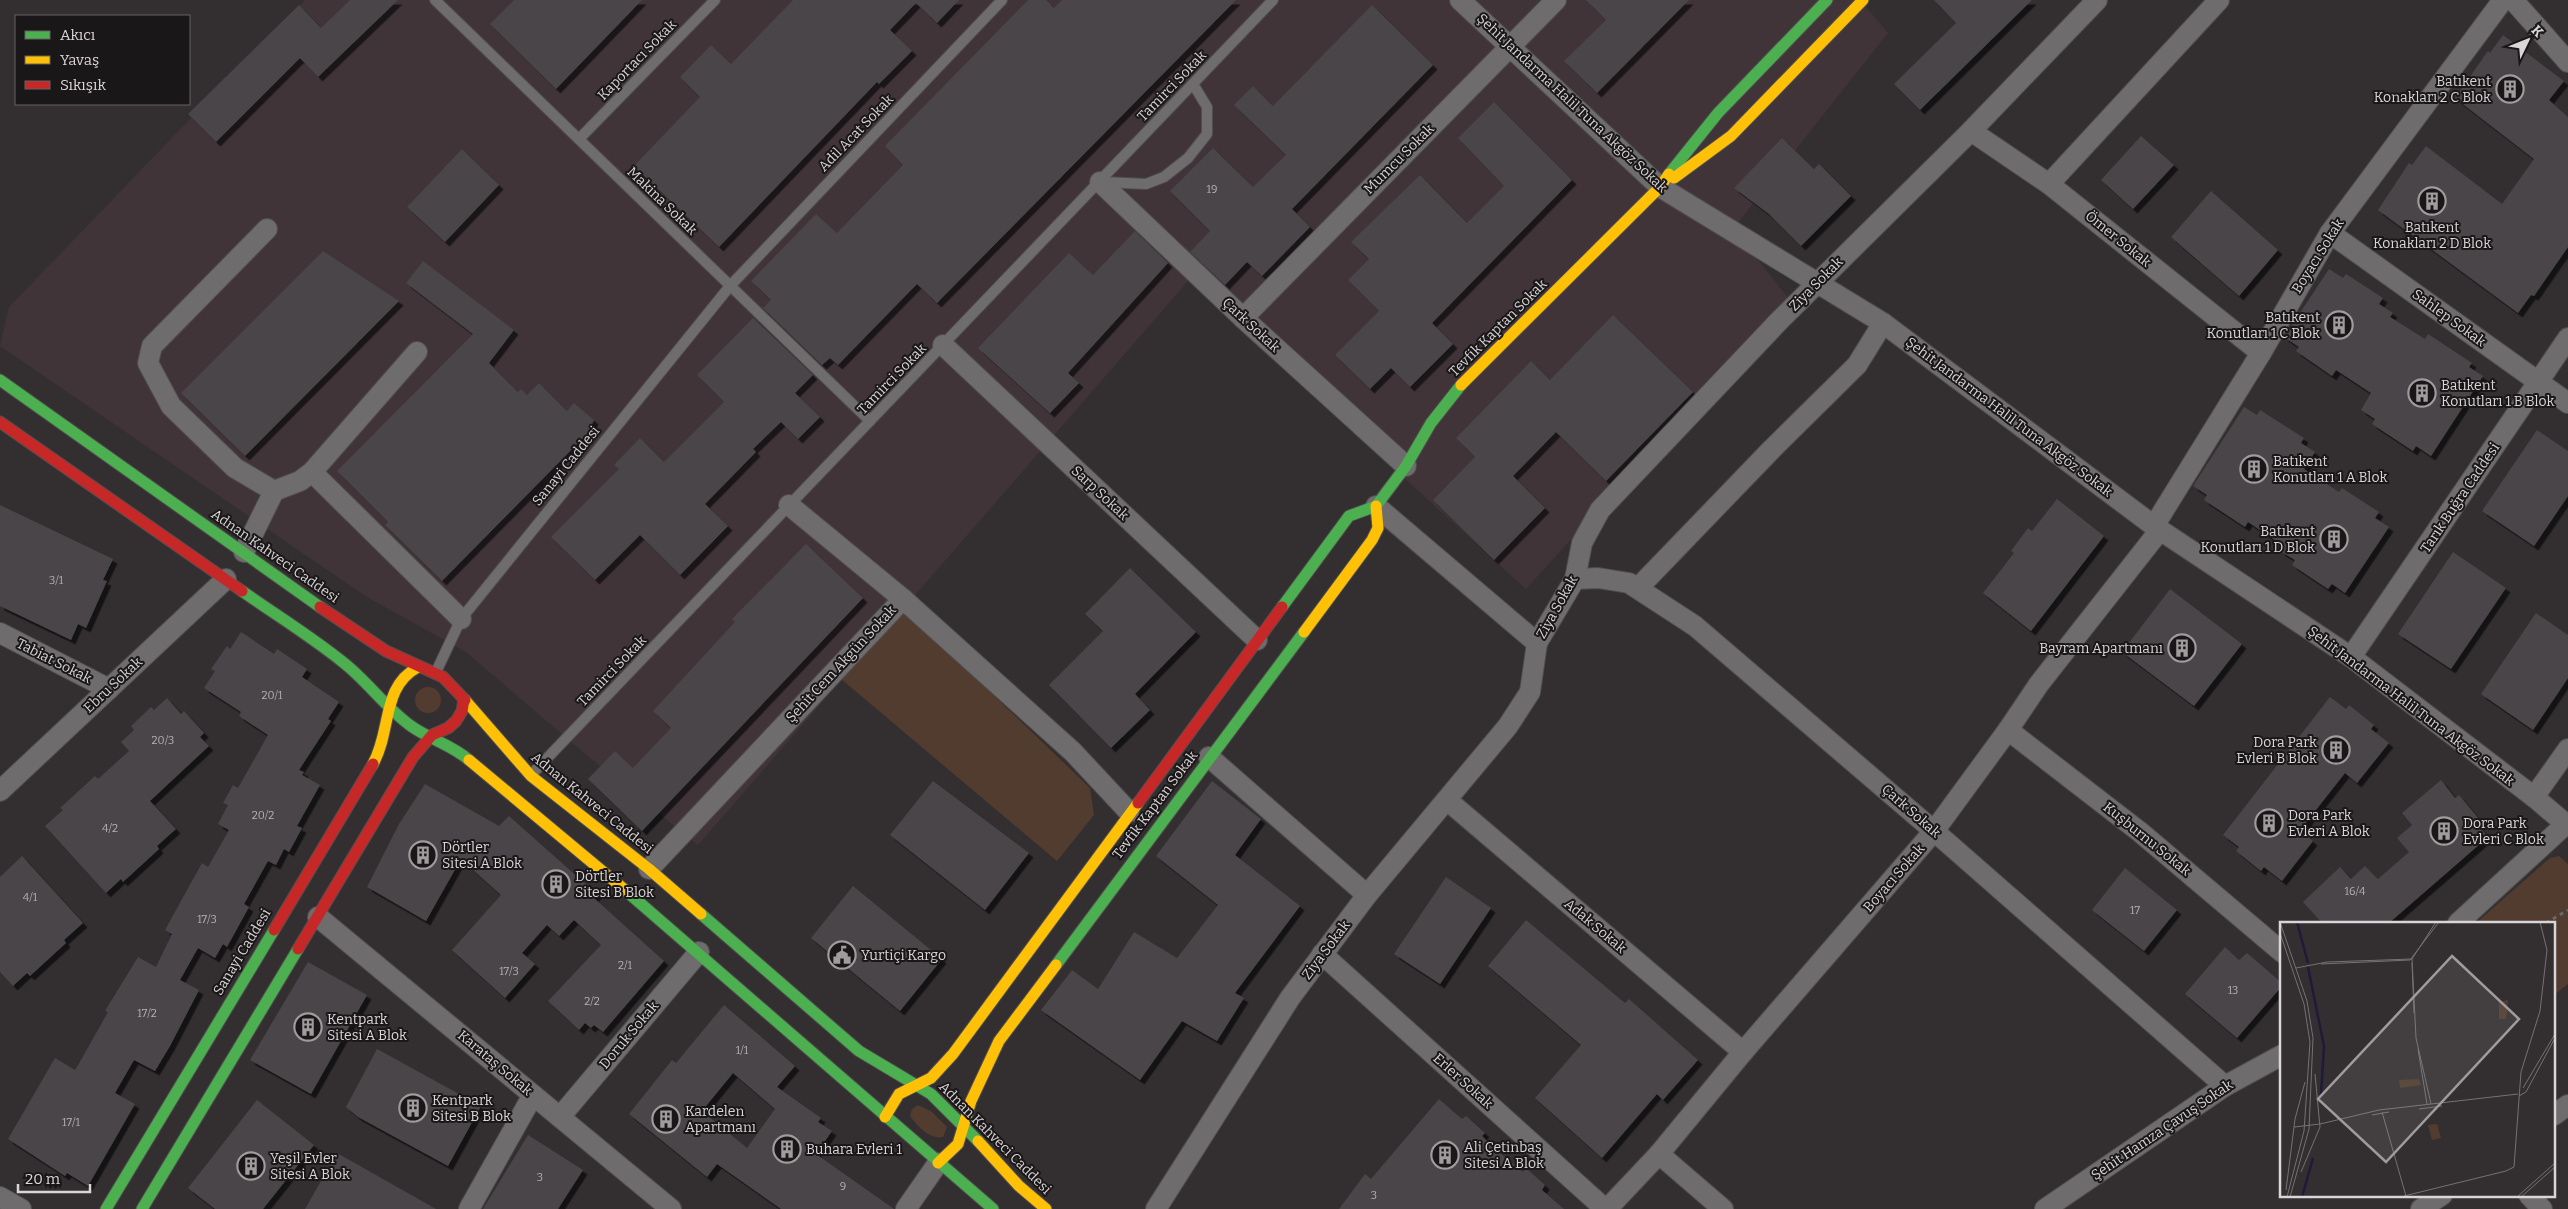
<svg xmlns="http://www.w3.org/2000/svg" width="2568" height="1209" viewBox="0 0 2568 1209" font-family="Bitter,serif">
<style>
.built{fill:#403439}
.green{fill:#523c30}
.building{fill:#484548;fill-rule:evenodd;filter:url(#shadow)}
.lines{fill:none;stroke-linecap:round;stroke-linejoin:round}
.lane-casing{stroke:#504e4f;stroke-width:12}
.street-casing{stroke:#504e4f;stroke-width:22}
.fast-casing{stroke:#504e4f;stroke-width:13}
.slow-casing{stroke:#504e4f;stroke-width:13}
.jam-casing{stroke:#504e4f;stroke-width:13}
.path{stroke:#696768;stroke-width:3;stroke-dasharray:4 4;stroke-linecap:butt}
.lane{stroke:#6e6c6c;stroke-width:10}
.street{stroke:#6e6c6c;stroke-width:20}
.fast{stroke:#4caf50;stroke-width:11}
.slow{stroke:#ffc107;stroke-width:11}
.jam{stroke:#c62828;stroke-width:11}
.labels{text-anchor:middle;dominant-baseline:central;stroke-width:4;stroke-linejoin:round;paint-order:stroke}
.number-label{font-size:11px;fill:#b6b1b3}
.street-label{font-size:14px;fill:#dad5d7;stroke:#1a1718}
.poi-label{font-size:14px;fill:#dad5d7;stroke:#1a1718;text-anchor:start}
.inset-river{fill:none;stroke:#1f1a3a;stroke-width:2.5}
.inset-road{fill:none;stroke:#767173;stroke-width:1}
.view{fill:#a09b9d;fill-opacity:0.15;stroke:#a09b9d;stroke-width:2.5}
.inset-edge{fill:none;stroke:#dad5d7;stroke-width:2.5}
</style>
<defs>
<filter id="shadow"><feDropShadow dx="4.5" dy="4.5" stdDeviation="0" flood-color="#0009"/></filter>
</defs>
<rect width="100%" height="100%" fill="#332f31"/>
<path class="built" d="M305,0H1860L1888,33L1733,229L1789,299L1526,589L1188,281L698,845L590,758L466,652L367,597L0,346L9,307Z"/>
<g class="green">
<path d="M904,609L1090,788L1094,815L1057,861L841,679Z"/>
<circle cx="428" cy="700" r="13"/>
<path d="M2559,856L2568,864V984L2554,995V923H2476L2550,858Z"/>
<path d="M918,1105L932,1112L947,1127L943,1137C930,1140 917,1126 910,1116L912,1109Z"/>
</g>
<g class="building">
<path d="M350,0H398L318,77L300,58L216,142L188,114L299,5L321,28Z"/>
<path d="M514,0H642L556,89L490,24Z"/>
<path d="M793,0H959L937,23L916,3L890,30L912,51L879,84L877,82L719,247L634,166L700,97L680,77L711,45L731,64Z"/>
<path d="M1028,0H1046L1054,8L1062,0H1236L937,303L917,284L838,365L830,358L822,365L763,308L771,300L751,281L816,214L837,233L903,165L885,146Z"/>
<path d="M1586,0H1689L1597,93L1564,61L1606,20Z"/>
<path d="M1934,0H2032L1920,110L1894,84L1956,23Z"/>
<path d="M1372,5L1433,65L1292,209L1310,227L1262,276L1247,262L1225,285L1190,252L1210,231L1170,191L1213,148L1253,187L1286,155L1234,105L1253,86L1273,106Z"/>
<path d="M2503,35L2564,81L2549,100L2568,117V247L2534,296L2531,295L2518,313L2378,210L2409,163L2412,165L2426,146L2502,204L2534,159L2455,98L2488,51L2490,53Z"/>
<path d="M1494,102L1572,180L1432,323L1453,344L1410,387L1391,368L1370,389L1335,355L1379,311L1348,280L1369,259L1351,242L1420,175L1467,223L1504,186L1458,138Z"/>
<path d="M2141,136L2174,165L2133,209L2101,180Z"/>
<path d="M1782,138L1814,169L1819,164L1851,196L1801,246L1769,214L1734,188Z"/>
<path d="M462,149L499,185L445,242L407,207Z"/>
<path d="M2211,191L2278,250L2239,296L2171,237Z"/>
<path d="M1135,231L1168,263L1068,373L1079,383L1050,413L978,348L1069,253L1093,275Z"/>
<path d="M323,251L399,301L245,456L181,393Z"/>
<path d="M423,261L514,330L489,363L518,392L521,389L527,395L539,383L567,411L574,403L594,420L587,434L442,581L385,525L388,522L337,471L473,334L406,283Z"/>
<path d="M2329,269L2343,278L2346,274L2383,298L2379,304L2393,313L2390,317L2425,339L2428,334L2472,363L2469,367L2483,376L2431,456L2416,446L2413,451L2372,424L2375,419L2361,410L2371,393L2336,370L2332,376L2296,351L2299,347L2284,337Z"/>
<path d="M1613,315L1693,392L1606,481L1556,432L1513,476L1545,508L1494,560L1433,500L1475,457L1456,438L1531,361L1550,380Z"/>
<path d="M753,318L813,375L795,393L820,417L798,439L781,422L753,449L756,452L705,504L728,526L680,575L640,535L595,580L551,537L619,469L614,465L640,438L664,462L724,402L697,375Z"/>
<path d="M2244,407L2257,415L2260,410L2304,438L2301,443L2315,452L2304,469L2339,492L2342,488L2379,512L2375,518L2389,527L2345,593L2332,584L2328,589L2292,565L2295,560L2280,551L2284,546L2248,522L2245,527L2204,500L2207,495L2193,486Z"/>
<path d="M2537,430L2568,451V496L2534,546L2482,511Z"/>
<path d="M2057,499L2104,536L2031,631L1983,593L2014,553L2011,551L2028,528L2032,531Z"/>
<path d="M0,505L113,559L103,580L107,581L86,628L78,624L71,640L0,606Z"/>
<path d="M806,544L863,598L642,831L588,779L615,751L633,768L671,728L653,711L735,622L732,619Z"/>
<path d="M2453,552L2506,588L2451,669L2398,634Z"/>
<path d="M1130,568L1196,632L1135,694L1150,710L1111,748L1049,685L1103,631L1085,614Z"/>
<path d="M2170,589L2242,644L2194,706L2122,652Z"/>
<path d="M2536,613L2568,635V678L2533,730L2481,694Z"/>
<path d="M241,632L274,654L277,649L307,669L302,677L339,702L328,719L331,721L299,770L304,772L302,775L320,785L297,826L302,828L289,852L284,849L276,865L268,861L244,904L249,907L227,947L223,944L215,958L198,948L180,980L199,990L170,1046L155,1071L134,1060L115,1093L135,1104L88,1186L67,1173L65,1176L8,1139L55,1058L75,1070L77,1067L108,1012L105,1011L138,957L156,967L172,934L165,930L202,863L208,867L229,830L218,824L228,805L223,803L233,785L238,788L268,735L239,716L241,712L204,688L215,671L211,669L227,646L230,649Z"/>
<path d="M2330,697L2346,709L2349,705L2374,725L2371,729L2389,743L2357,783L2345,773L2312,815L2300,831L2313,841L2282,881L2264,867L2261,871L2236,851L2239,847L2223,835Z"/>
<path d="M167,698L181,714L184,711L204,733L200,737L209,746L150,801L176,829L157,846L159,849L123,882L121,879L106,893L45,826L63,810L60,808L95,776L98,779L129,751L121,742L134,730L131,726L151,707L154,710Z"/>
<path d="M2441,780L2455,798L2459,795L2479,819L2476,822L2488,837L2389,923H2322L2303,902L2340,867L2351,879L2365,866L2378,879L2409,852L2397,838L2412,825L2402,813Z"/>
<path d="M933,781L1029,853L985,910L890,835Z"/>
<path d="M1212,781L1261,819L1235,855L1300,906L1235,993L1244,998L1217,1041L1182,1021L1140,1080L1041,1010L1072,970L1098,989L1134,932L1177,958L1218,905L1156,856Z"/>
<path d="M425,784L499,826L509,816L597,894L594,898L664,961L603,1032L594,1025L591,1028L585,1023L579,1030L548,1001L601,945L574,920L559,936L547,925L522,953L535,964L505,998L452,950L501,895L461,859L426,921L367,887L399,824Z"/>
<path d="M22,856L83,923L64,940L66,943L30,976L27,973L13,986L0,972V877Z"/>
<path d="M2125,868L2177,910L2144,951L2092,910Z"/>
<path d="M1446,877L1491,908L1440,984L1394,954Z"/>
<path d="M853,886L942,959L900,1011L811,938Z"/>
<path d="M1526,920L1625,1003L1629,999L1698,1060L1663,1100L1657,1094L1602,1158L1535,1098L1581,1045L1488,966Z"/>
<path d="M2225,947L2239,960L2247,953L2282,983V986L2237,1038L2185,994Z"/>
<path d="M308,962L367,995L311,1094L250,1060Z"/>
<path d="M724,1005L795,1066L777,1087L821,1118L818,1122L832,1131L816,1154L894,1209H781L717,1164L707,1177L629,1114L672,1060L676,1063ZM733,1073L775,1109L747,1148L702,1111Z"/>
<path d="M377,1049L481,1106L448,1166L358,1117L346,1107Z"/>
<path d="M1439,1099L1462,1119L1466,1116L1485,1133L1482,1136L1500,1153L1523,1172L1526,1168L1545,1185L1542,1190L1564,1209H1339L1365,1174L1371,1179Z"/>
<path d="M257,1100L314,1145L263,1209H215L188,1188Z"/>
<path d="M528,1135L583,1170L558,1209H483Z"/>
<path d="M337,1153L436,1209H305Z"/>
</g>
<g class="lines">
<g class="lane-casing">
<g id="lane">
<path d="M435,0L870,421"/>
<path d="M579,139L715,0"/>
<path d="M1103,182L1146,184L1164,177L1188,158L1207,134V107L1193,84"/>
<path d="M436,672L461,619L730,286L1002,0"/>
<path d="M531,775L1273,0"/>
</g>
</g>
<g class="street-casing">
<g id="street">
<path d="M1460,0L1660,187L1883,323L2154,526L2351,657L2534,797L2568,826"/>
<path d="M2513,0L2568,62"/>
<path d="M1971,131L2049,184L2261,353"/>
<path d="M1100,182L1243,318L1406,466"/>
<path d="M2049,184L2219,0"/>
<path d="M267,229L152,346L148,363L171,406L235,468L274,491L300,481L312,472L417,352"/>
<path d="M2330,233L2568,403"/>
<path d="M1243,318L1556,0"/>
<path d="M943,345L1257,640"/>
<path d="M312,472L461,619"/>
<path d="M789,505L903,599"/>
<path d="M1376,506L1537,643"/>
<path d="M2154,526L2261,353L2330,233L2503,0"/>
<path d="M244,552L274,491"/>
<path d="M1575,579L1598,578L1629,583L1695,626L1934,831L2225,1086"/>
<path d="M1638,588L1772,449L1857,365L1883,323"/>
<path d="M0,633L109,689"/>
<path d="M2351,657L2568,338"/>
<path d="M2008,730L2140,832L2282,952"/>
<path d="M1209,757L1367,895"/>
<path d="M0,791L226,579"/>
<path d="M2534,797L2568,749"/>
<path d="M1447,800L1743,1052"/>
<path d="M649,869L903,599L1073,752L1129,812"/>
<path d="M318,917L671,1209"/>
<path d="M2458,923L2566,824"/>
<path d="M1322,954L1605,1209"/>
<path d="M2554,1115L2568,1105"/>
<path d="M560,1117L699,952"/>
<path d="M1659,1154L1723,1209"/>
<path d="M2529,1195L2542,1209"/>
<path d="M0,1197L21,1209"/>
<path d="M469,1209L533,1095"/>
<path d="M906,1209L938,1163"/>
<path d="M1156,1209L1290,998L1367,895L1508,726L1530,692L1537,643L1575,579L1582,543L1600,510L1779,321L1971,131L2097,0"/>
<path d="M1607,1209L1659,1154L1743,1052L1934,831L2008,730L2039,684L2160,530"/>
<path d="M2045,1209L2225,1086L2282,1055"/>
<path d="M2421,1209L2442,1195"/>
</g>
</g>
<g class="fast-casing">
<g id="fast">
<path d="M1669,174L1718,113L1827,0"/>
<path d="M0,380L320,607"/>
<path d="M242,591C276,615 312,637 344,663C368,682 386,708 411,726C429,739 452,745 469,760"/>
<path d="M1282,607L1349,516L1376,506L1406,466L1431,423L1461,385"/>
<path d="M625,890L993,1209"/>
<path d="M701,914L859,1051L931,1094L978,1141"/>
<path d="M1056,965L1304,632"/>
<path d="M106,1209L274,930"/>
<path d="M142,1209L298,949"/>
</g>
</g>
<g class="slow-casing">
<g id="slow">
<path d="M1674,178L1731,136L1863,0"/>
<path d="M1461,385L1660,187L1669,174"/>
<path d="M1304,632L1372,540L1378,528L1376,506"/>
<path d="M465,700L531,776L649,869L701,914"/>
<path d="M469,760L625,890"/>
<path d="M373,764C392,730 381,687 418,667"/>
<path d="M885,1117L899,1094L931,1078L953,1054L1138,803"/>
<path d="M978,1141L1019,1186L1046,1209"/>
<path d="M938,1163L958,1144L971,1101L999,1041L1056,965"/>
</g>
</g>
<g class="jam-casing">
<g id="jam">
<path d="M0,422L242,591"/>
<path d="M320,607L386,651L443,677L465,700"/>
<path d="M1138,803L1282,607"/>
<path d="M274,930L373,764"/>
<path d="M298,949L413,757L432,735L448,728L456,721L462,711L464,699"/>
</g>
</g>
<path class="path" d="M2546,923L2568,910"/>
<use href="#lane" class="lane"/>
<use href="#street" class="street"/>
<use href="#fast" class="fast"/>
<use href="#slow" class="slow"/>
<use href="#jam" class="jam"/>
</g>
<defs>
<g id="building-ring" transform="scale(1.4375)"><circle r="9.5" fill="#1a1718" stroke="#a09b9d" stroke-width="1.5"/><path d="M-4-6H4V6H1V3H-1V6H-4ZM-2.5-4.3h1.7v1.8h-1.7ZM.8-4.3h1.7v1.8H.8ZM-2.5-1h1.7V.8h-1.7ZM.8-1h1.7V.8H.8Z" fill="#a09b9d"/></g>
<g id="civic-ring" transform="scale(1.4375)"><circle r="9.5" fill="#1a1718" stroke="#a09b9d" stroke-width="1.5"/><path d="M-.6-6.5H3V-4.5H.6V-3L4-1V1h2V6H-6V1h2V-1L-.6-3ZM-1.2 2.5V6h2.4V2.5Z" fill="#a09b9d"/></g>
</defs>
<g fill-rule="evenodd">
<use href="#building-ring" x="2510" y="89"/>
<use href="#building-ring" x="2432" y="201"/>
<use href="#building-ring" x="2339" y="325"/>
<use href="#building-ring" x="2422" y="393"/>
<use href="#building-ring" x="2254" y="469"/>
<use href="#building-ring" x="2334" y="539"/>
<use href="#building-ring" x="2182" y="648"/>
<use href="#building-ring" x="2336" y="750"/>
<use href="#building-ring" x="2269" y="823"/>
<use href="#building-ring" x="2444" y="831"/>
<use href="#building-ring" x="423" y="855"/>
<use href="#building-ring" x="556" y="884"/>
<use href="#civic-ring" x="842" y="955"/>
<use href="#building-ring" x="308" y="1027"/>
<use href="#building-ring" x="413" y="1108"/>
<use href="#building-ring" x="666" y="1119"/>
<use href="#building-ring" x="787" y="1149"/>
<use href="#building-ring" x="1445" y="1155"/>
<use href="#building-ring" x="251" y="1166"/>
</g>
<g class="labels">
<g class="number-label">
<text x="1212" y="189">19</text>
<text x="56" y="580">3/1</text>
<text x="272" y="695">20/1</text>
<text x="163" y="740">20/3</text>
<text x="263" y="815">20/2</text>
<text x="110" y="828">4/2</text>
<text x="2355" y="891">16/4</text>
<text x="30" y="897">4/1</text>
<text x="2135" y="910">17</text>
<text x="207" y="919">17/3</text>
<text x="625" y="965">2/1</text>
<text x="509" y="971">17/3</text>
<text x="2233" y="990">13</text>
<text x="592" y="1001">2/2</text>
<text x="147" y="1013">17/2</text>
<text x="742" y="1050">1/1</text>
<text x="71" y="1122">17/1</text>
<text x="540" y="1177">3</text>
<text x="843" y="1186">9</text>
<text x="1374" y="1195">3</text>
</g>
<g class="street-label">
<text transform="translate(637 60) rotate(-46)">Kaportacı Sokak</text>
<text transform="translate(1172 86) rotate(-46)">Tamirci Sokak</text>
<text transform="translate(1572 103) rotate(43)">Şehit Jandarma Halil Tuna Akgöz Sokak</text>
<text transform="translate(856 133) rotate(-46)">Adil Acat Sokak</text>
<text transform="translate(1399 159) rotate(-45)">Mumcu Sokak</text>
<text transform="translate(662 201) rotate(44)">Makina Sokak</text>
<text transform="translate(2118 239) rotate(39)">Ömer Sokak</text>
<text transform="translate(2318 256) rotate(-58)">Boyacı Sokak</text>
<text transform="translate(1816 284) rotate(-45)">Ziya Sokak</text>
<text transform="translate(2449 318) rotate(36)">Sahlep Sokak</text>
<text transform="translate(1251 325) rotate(43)">Çark Sokak</text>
<text transform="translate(1498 328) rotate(-45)">Tevfik Kaptan Sokak</text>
<text transform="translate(892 379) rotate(-46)">Tamirci Sokak</text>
<text transform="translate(2009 417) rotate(37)">Şehit Jandarma Halil Tuna Akgöz Sokak</text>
<text transform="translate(566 466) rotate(-51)">Sanayi Caddesi</text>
<text transform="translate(1100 493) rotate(43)">Sarp Sokak</text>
<text transform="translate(2460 498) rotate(-56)">Tarık Buğra Caddesi</text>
<text transform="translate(275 556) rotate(35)">Adnan Kahveci Caddesi</text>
<text transform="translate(1557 607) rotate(-61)">Ziya Sokak</text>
<text transform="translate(54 661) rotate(27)">Tabiat Sokak</text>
<text transform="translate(841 664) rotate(-47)">Şehit Cem Akgün Sokak</text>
<text transform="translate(612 671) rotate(-46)">Tamirci Sokak</text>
<text transform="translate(113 685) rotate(-43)">Ebru Sokak</text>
<text transform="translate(2411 706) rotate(37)">Şehit Jandarma Halil Tuna Akgöz Sokak</text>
<text transform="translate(592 803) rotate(39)">Adnan Kahveci Caddesi</text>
<text transform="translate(1155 805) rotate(-53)">Tevfik Kaptan Sokak</text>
<text transform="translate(1911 811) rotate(41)">Çark Sokak</text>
<text transform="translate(2147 839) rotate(39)">Kuşburnu Sokak</text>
<text transform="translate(1894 878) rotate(-49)">Boyacı Sokak</text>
<text transform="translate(1595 926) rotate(40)">Adak Sokak</text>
<text transform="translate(1326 950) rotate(-53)">Ziya Sokak</text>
<text transform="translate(242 952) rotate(-59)">Sanayi Caddesi</text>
<text transform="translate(629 1035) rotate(-50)">Doruk Sokak</text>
<text transform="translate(495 1063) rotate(40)">Karataş Sokak</text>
<text transform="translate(1463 1081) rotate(42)">Erler Sokak</text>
<text transform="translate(2162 1130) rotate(-34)">Şehit Hamza Çavuş Sokak</text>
<text transform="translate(995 1138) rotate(45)">Adnan Kahveci Caddesi</text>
</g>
<g class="poi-label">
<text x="2491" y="81" text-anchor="end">Batıkent<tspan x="2491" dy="16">Konakları 2 C Blok</tspan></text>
<text x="2432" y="227" text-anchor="middle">Batıkent<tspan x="2432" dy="16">Konakları 2 D Blok</tspan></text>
<text x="2320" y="317" text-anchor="end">Batıkent<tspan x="2320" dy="16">Konutları 1 C Blok</tspan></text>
<text x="2441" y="385">Batıkent<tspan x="2441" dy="16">Konutları 1 B Blok</tspan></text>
<text x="2273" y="461">Batıkent<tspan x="2273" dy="16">Konutları 1 A Blok</tspan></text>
<text x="2315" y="531" text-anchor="end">Batıkent<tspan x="2315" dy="16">Konutları 1 D Blok</tspan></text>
<text x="2163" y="648" text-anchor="end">Bayram Apartmanı</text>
<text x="2317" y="742" text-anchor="end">Dora Park<tspan x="2317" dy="16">Evleri B Blok</tspan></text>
<text x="2288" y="815">Dora Park<tspan x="2288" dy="16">Evleri A Blok</tspan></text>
<text x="2463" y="823">Dora Park<tspan x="2463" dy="16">Evleri C Blok</tspan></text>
<text x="442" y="847">Dörtler<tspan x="442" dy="16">Sitesi A Blok</tspan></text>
<text x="575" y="876">Dörtler<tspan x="575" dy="16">Sitesi B Blok</tspan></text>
<text x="861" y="955">Yurtiçi Kargo</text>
<text x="327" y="1019">Kentpark<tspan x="327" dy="16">Sitesi A Blok</tspan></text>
<text x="432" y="1100">Kentpark<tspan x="432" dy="16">Sitesi B Blok</tspan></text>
<text x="685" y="1111">Kardelen<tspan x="685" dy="16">Apartmanı</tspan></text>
<text x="1464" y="1147">Ali Çetinbaş<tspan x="1464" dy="16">Sitesi A Blok</tspan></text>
<text x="806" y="1149">Buhara Evleri 1</text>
<text x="270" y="1158">Yeşil Evler<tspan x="270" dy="16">Sitesi A Blok</tspan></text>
</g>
</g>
<g transform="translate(2280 922)">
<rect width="275" height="275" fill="#332f31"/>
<path d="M228,78L226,97H219V80ZM139,157L141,163L120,166L119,158ZM157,202L161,216L152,218L148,203Z" fill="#523c30"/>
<path class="inset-river" d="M17,0L28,41M28,45L44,124L41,173M22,275L33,236"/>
<path class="inset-road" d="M0,0L27,79L33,116L29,207L10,275M0,11L24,82L30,120L24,209L7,275M132,37L136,116L151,182M132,41L134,91M41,42L130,38L159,0M16,46L47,40L132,37L156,0M138,127L147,182M243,166L275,112M239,174L246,170L275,116M139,187L162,184M102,190L126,274M92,193L109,190M40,202L99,188L238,172M14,205L40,202M21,250L40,205L35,152M6,268L15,197L25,160M124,274L226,249L234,245L241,150L260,89L267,28L260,0M237,275L275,241M241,275L275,245"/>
<path class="view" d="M172,34L239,97L106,240L38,177Z"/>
<rect width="275" height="275" class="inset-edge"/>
</g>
<rect x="15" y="15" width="175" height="90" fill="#1a1718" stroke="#676364"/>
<rect x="25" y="31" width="25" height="8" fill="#4caf50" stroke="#676364"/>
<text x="60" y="40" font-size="15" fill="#dad5d7">Akıcı</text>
<rect x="25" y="56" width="25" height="8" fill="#ffc107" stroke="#676364"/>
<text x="60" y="65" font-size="15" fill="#dad5d7">Yavaş</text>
<rect x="25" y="81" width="25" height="8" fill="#c62828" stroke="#676364"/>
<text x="60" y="90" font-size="15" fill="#dad5d7">Sıkışık</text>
<g transform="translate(2528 40) rotate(47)" stroke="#1a1718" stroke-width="4" paint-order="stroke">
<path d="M0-4L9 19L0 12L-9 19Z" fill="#dad5d7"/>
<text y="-8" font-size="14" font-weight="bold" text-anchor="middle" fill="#dad5d7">K</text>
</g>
<path d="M18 1184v8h72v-8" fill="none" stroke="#dad5d7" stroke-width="2.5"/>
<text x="25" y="1184" font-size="15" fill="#dad5d7" stroke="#1a1718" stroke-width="4" paint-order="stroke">20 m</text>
</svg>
